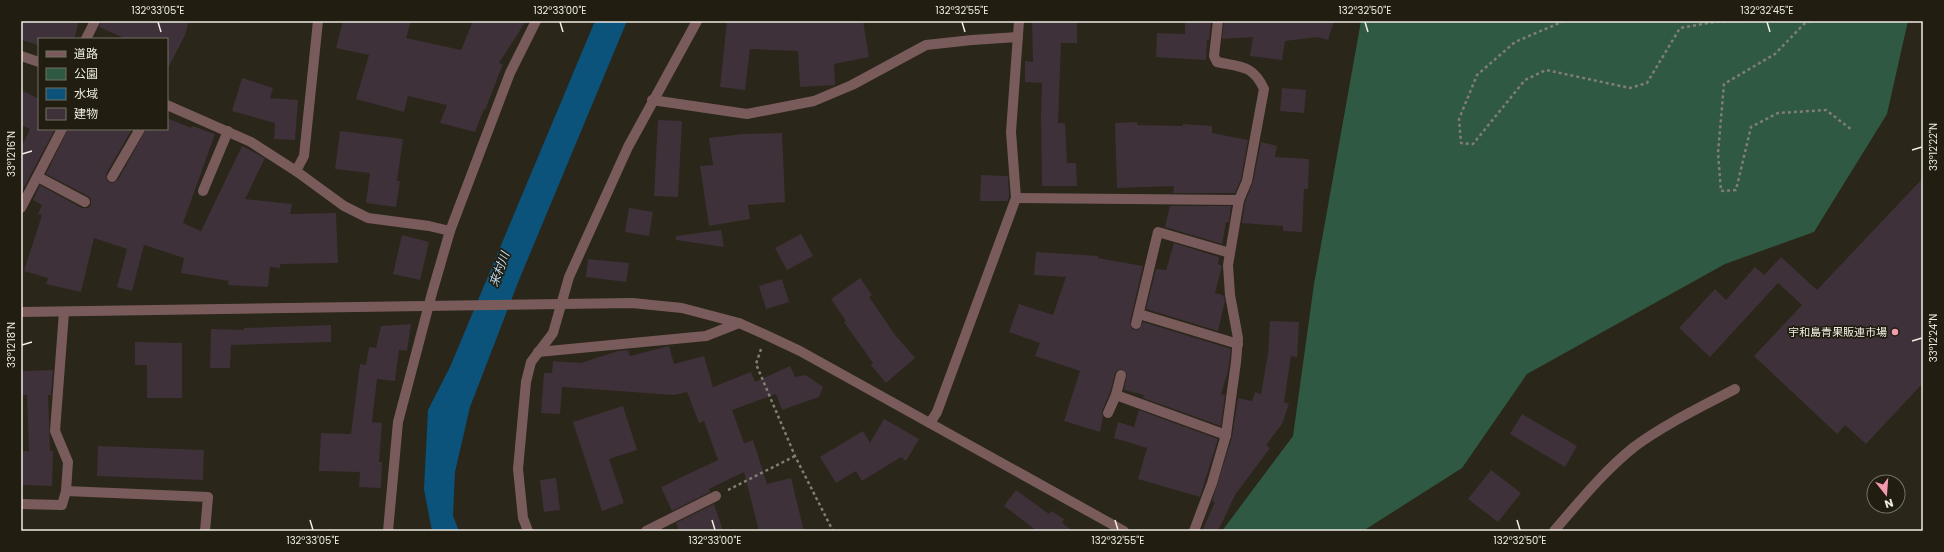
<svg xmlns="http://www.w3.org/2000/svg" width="1944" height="552" viewBox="0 0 1944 552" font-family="Poppins,'Noto Sans JP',sans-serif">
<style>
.green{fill:#2f5942}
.water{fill:#0b537b}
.building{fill:#3f3139}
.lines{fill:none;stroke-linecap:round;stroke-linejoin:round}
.path{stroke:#827e74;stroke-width:2.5;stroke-dasharray:3 3;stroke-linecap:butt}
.minor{stroke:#7a5b5c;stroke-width:10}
.ticks{fill:none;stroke:#efece4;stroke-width:1.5}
.poi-dot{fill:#f29aaf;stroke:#211d10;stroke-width:1.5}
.labels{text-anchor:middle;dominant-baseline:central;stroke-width:3.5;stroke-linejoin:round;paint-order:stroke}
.poi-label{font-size:11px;fill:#efece4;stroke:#211d10;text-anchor:end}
.water-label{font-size:12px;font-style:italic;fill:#bddef7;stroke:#211d10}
.neatline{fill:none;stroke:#efece4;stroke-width:1.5}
.ticks-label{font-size:10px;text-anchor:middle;fill:#efece4}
</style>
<rect width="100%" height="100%" fill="#2a2619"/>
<path class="green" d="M1361,21H1908L1887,114L1814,232L1725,264L1527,374L1462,468L1363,531H1222L1293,436L1314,284Z"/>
<path class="water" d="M595,21H627L519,280L470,407L455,472L453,516L459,531H432L424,489L428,410L450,367Z"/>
<g class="building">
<path d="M21,21H79L74,39H39V45L21,40Z"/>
<path d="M101,21H189L185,35L167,70V39H126L99,27Z"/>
<path d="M343,21H411L406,38L461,50L473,21H526L499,63L503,64L485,110L484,109L475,132L440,123L447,105L408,96L404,112L356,99L369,55L336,48Z"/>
<path d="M727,21H863L869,57L834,64L835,85L800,87L798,51L750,49L745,90L720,87Z"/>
<path d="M1032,21H1077V43H1061L1058,123H1065L1067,163H1076L1077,186H1042L1041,117L1042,83L1025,82V61L1033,62Z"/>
<path d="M1185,21H1211L1209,40H1207L1206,60L1156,57L1157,33L1185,34Z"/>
<path d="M1224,21H1334L1328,40L1318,37L1285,41L1282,60L1250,56L1253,37L1222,39Z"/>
<path d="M242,78L273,88L270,98L298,100L295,140L274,139L275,123L232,111Z"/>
<path d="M1282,88L1306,90L1304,113L1280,111Z"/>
<path d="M21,90L39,99V129H55L21,193V148L30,129L21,125Z"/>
<path d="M167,118L191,128L192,126L215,134L183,223L201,231L242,146L265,158L245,199L292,204L290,214L336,213L338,263L280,264V268L270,267L268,287L228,285L229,281L181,273L184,258L144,245L132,291L117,287L127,249L94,238L81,292L46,284L48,278L24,271L42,215L38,214L42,205L33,200L40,185L82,208H88L91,205V199L88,196L46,174L68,129H132L106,174L107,181L112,183L118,180L146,129H167Z"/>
<path d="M658,120L682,121L678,197L654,196Z"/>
<path d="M1137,122V125L1183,126V124L1212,126V133L1248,140L1241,179L1235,193H1173L1174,186L1117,188L1115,123Z"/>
<path d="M340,131L403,139L397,181H400L396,207L366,203L370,173L335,169Z"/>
<path d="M782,133L785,202L748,205L750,219L709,226L700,166L713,165L709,138L743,134Z"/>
<path d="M1261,142L1277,146L1275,157L1309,159L1308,189H1304L1302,232L1283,231V226L1242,223L1245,202L1253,182Z"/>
<path d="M981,175L1008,176L1009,196L1008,201H980Z"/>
<path d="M1923,178V383L1866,444L1845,425L1837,434L1754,356L1802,305L1778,283L1710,357L1679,328L1715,289L1726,300L1755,267L1764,275L1781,257L1817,290Z"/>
<path d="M1170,206H1231L1229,222H1226L1222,244L1165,227Z"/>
<path d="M629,208L653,212L649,236L625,232Z"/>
<path d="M721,230L724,247L676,240V236Z"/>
<path d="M801,234L813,256L787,270L775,248Z"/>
<path d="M402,235L429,242L420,280L393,274Z"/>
<path d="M1174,243L1219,257L1218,264L1222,266L1215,293L1223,295L1225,301L1218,331L1146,309L1156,269L1166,270Z"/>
<path d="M1036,252L1098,256V258L1143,266L1130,322L1132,329L1138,330L1143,322L1231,349L1228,371L1221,394L1225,395L1221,426L1143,398L1144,395L1124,390L1127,374L1122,369L1117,370L1115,373L1110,393L1102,411L1103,417L1100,432L1064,421L1080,371L1035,356L1040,343L1009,332L1019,304L1053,315L1066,277L1034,275Z"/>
<path d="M588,259L629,263L626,282L586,277Z"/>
<path d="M860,278L872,295L869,297L895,335L915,358L886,383L871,365L873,363L844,322L846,321L831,299Z"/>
<path d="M782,279L789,302L766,309L759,286Z"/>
<path d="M1270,321L1299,322L1297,357L1291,356L1284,402L1289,404L1282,424L1266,445L1270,448L1235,495L1218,531H1206L1203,529L1215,502L1212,501L1232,437L1238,398L1252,401L1255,392L1261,394L1268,354Z"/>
<path d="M411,324L407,351L399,350L395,381L377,379L372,422L382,423L379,462H382L381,488L359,487L360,472L319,471L321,433L351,434L360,364L366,365L369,347L376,348L381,326Z"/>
<path d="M331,325V342L231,345L230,368H210L211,329L244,330V328Z"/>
<path d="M135,342L182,343V398H147V365H135Z"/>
<path d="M669,346L674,364L704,356L713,387L751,372L755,382L790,366L795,377L806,375L823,387L819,397L782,410L776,394L732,410L744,443L753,440L767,484L791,478L804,531H759L744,472L709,489L710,492L672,511L661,487L718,460L704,421L699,423L687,392L674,395L562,387L560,414L541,413L544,373H552L553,361L581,363L618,351L628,350L630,356Z"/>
<path d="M53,370L51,395H48L50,451H53L52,486L21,485V451H29L27,395H21V371Z"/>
<path d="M623,406L637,450L609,459L624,503L602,511L573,422Z"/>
<path d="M1139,410L1218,439L1200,497L1138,479L1147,448L1114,438L1118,422L1134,427Z"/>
<path d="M1522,414L1577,446L1565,467L1510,434Z"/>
<path d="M884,419L919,439L906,461L901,457L862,481L856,471L836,483L820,457L863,431L870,443Z"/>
<path d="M98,446L204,450L203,480L97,476Z"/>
<path d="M1491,470L1521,493L1498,522L1468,499Z"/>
<path d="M556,478L560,510L544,512L540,480Z"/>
<path d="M1016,490L1049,514L1051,511L1064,519L1062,523L1073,531H1037L1004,506Z"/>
<path d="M714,504L723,531H679L676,523Z"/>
</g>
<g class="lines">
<g class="path">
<path d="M1564,21L1515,42L1477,75L1459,119L1461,143L1473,144L1525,80L1546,70L1630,88L1647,83L1680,28L1714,22L1749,21"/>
<path d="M1811,21L1804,24L1775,54L1724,84L1718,153L1721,191L1736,190L1751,127L1778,113L1826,110L1852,130"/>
<path d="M761,349L756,364L795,456L833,531"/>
<path d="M728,490L795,456"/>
</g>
<g class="minor">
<path d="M86,39L95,21"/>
<path d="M21,56L39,62"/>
<path d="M652,100L747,114L814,101L852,85L926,45L972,40L1018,37"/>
<path d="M167,105L251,142L296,171L344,206L368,218L429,226L450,231"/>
<path d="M296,171L304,156L318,21"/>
<path d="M38,177L85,202"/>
<path d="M112,177L140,129"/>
<path d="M203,191L228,131"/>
<path d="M1016,198L1239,200"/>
<path d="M21,208L62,129"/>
<path d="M21,312L632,303L682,308L739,323L766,335L800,351L1124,531"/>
<path d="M64,312L55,431L68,462L66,491L208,497L205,531"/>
<path d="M1139,314L1238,344"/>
<path d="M1136,324L1158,232L1230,253"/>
<path d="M538,352L706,336L739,323"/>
<path d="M1116,395L1226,435"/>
<path d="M1108,413L1116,395L1121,375"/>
<path d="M930,423L937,412L1016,198L1011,132L1019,21"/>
<path d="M21,504L62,505L66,491"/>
<path d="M388,531L398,422L432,293L450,231L510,73L536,21"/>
<path d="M528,531L523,518L518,469L526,382L531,362L553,333L569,277L628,147L697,21"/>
<path d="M646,531L716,496"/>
<path d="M1194,531L1212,483L1226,435L1236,362L1238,338L1230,295L1228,265L1239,200L1247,181L1264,89C1253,65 1241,67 1217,62L1214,56L1218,21"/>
<path d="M1554,531C1579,502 1604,471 1634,447C1665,424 1701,407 1735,389"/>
</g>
</g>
<path class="ticks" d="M158,22L161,32M560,22L563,32M962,22L965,32M1365,22L1368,32M1767,22L1770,32M1912,150L1922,147M22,154L32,151M1912,341L1922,338M22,345L32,342M310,520L313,530M712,520L715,530M1115,520L1118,530M1517,520L1520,530"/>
<circle class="poi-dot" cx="1895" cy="332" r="4"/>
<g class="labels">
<g class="poi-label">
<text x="1887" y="332">宇和島青果販連市場</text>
</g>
<g class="water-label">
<text transform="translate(499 269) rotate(-70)">来村川</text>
</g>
</g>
<rect width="1944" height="552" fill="none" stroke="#211d10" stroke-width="44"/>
<rect x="38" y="38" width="130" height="92" fill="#211d10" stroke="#737065"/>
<rect x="46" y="51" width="20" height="6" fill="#7a5b5c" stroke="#737065"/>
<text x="74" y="58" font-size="12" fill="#efece4">道路</text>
<rect x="46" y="68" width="20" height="12" fill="#2f5942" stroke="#737065"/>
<text x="74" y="78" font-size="12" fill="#efece4">公園</text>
<rect x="46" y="88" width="20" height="12" fill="#0b537b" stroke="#737065"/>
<text x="74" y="98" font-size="12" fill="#efece4">水域</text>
<rect x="46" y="108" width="20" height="12" fill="#3f3139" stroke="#737065"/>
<text x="74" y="118" font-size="12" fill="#efece4">建物</text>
<g transform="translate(1886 494) rotate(163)"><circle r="19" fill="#211d10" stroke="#737065"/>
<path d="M0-3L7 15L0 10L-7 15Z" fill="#f29aaf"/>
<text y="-6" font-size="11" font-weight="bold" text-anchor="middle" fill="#efece4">N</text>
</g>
<rect x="22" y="22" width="1900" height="508" class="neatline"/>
<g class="ticks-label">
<text x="158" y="14">132°33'05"E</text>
<text x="560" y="14">132°33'00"E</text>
<text x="962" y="14">132°32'55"E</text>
<text x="1365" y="14">132°32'50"E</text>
<text x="1767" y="14">132°32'45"E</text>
<text transform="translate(1933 147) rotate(-90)" y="4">33°12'22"N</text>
<text transform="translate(11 154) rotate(-90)" y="4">33°12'16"N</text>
<text transform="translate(1933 338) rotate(-90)" y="4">33°12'24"N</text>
<text transform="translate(11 345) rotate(-90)" y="4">33°12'18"N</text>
<text x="313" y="544">132°33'05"E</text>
<text x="715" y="544">132°33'00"E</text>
<text x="1118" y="544">132°32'55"E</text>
<text x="1520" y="544">132°32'50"E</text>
</g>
</svg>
